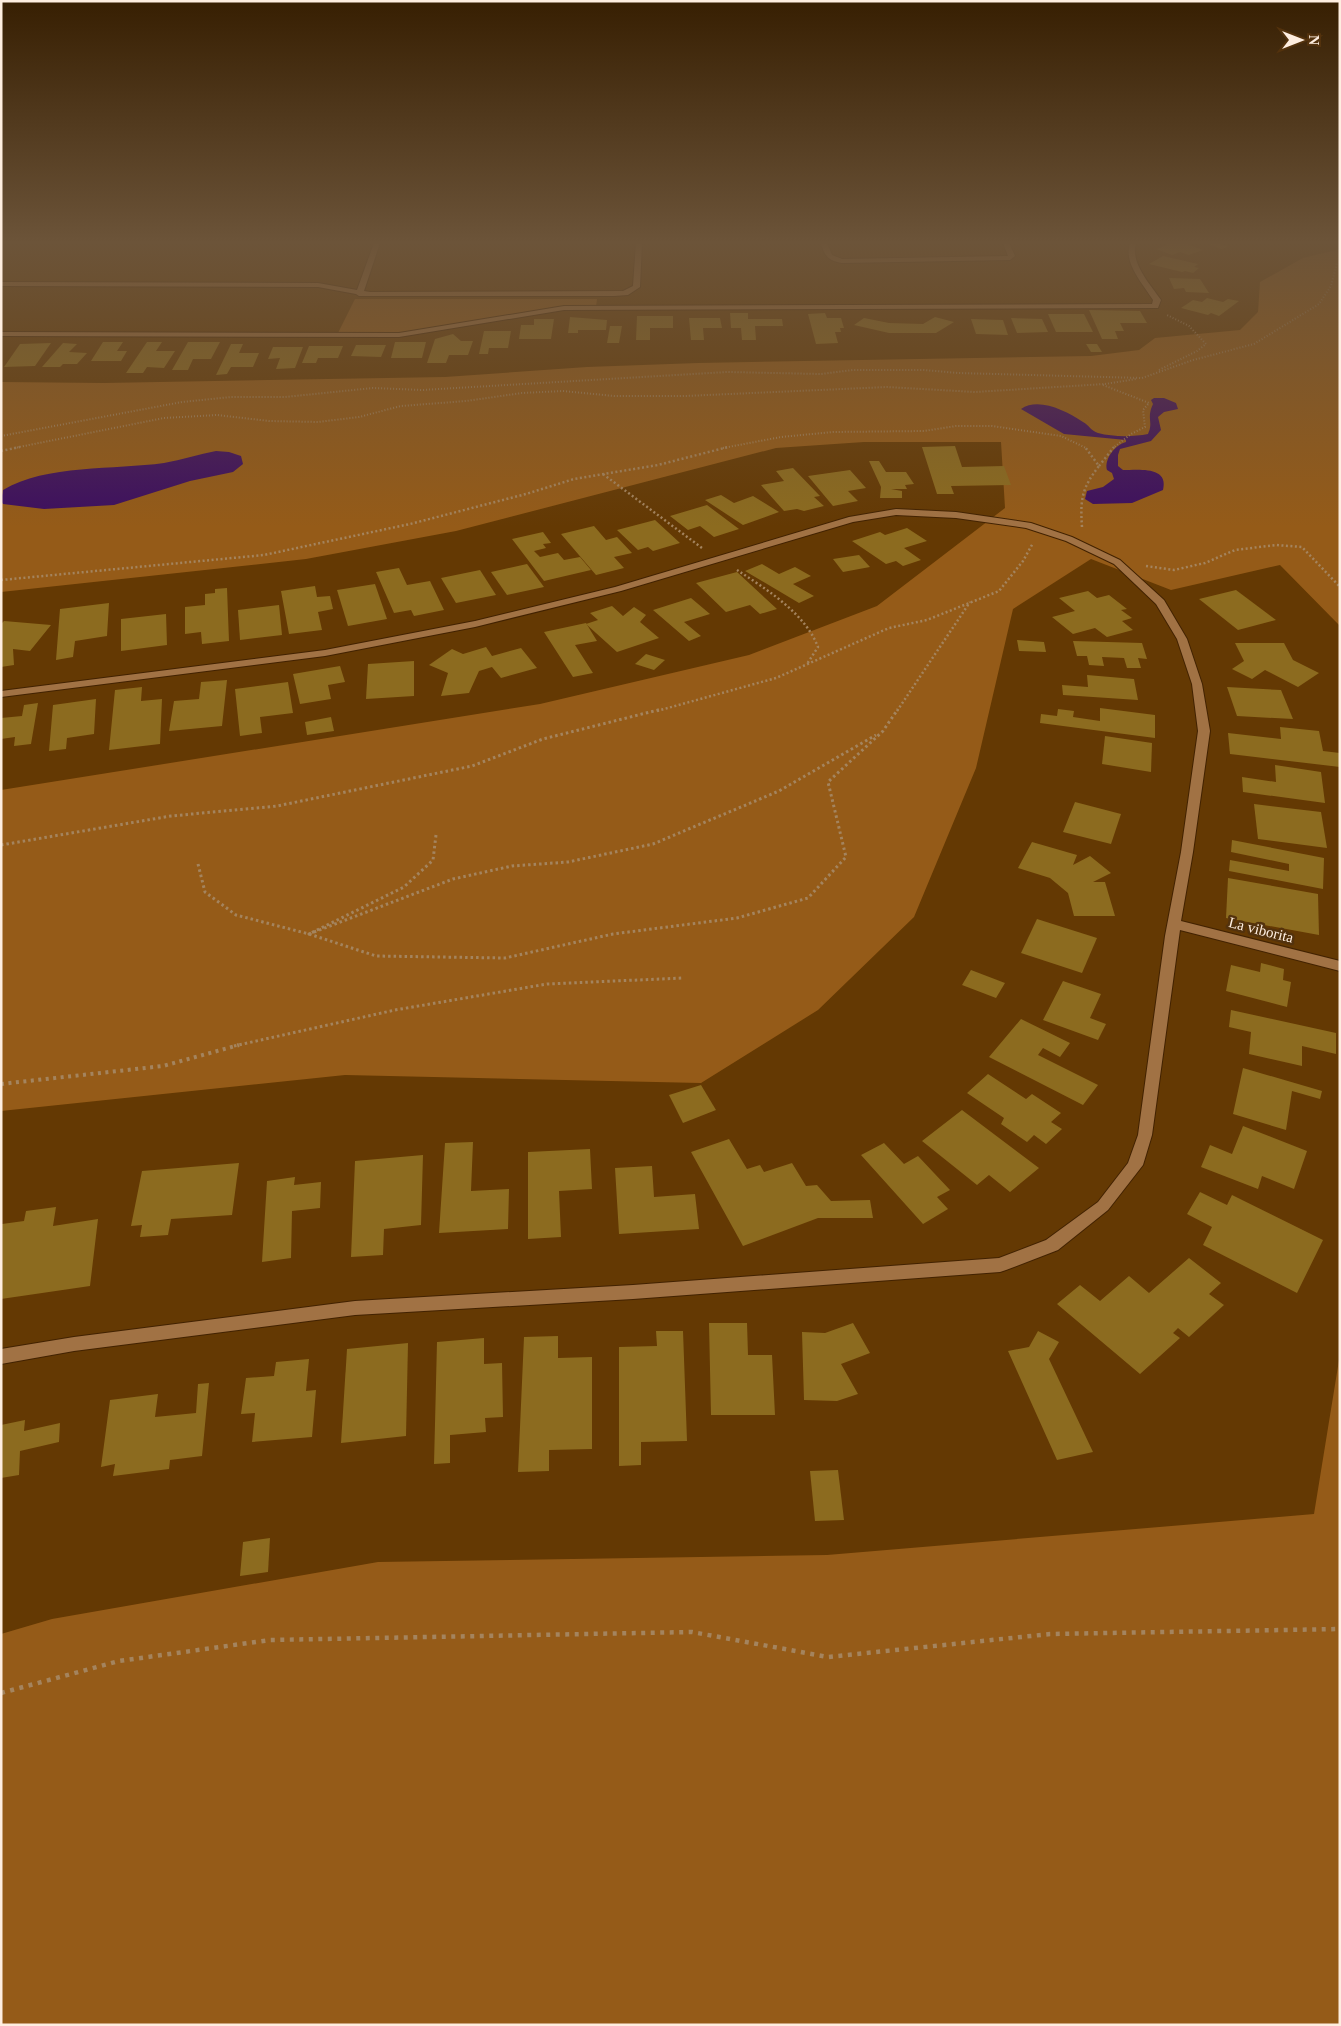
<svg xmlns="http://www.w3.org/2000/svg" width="1341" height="2026" viewBox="0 0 1341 2026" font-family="Georgia,serif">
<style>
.green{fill:#955b18}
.water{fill:#3c0e60}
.building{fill:#8c6b1f}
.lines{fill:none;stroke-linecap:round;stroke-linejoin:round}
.minor-casing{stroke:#422200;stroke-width:2}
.path-far4{stroke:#a4845e;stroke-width:2;stroke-dasharray:1 2;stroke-linecap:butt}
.path-far3{stroke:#a4845e;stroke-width:2.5;stroke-dasharray:2 2.5;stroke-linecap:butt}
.path-far2{stroke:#a4845e;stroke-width:3;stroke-dasharray:2.5 3;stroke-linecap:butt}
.path-far1{stroke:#a4845e;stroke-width:4;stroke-dasharray:3 4.5;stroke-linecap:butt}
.path{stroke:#a4845e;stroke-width:4.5;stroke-dasharray:4 5.5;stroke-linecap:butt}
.minor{fill:#a17244;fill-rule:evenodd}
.labels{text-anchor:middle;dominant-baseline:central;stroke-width:5;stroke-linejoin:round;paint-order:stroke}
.street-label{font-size:15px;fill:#feeee0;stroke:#53320d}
</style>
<rect width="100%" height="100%" fill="#643903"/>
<g class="green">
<path d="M1340,249V626L1280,565L1171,590L1091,559L1013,609L976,768L914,917L818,1010L701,1083L345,1075L1,1111V790L540,704L749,655L877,606L1005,508L1001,442H864L776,448L456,531L306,559L1,592V382L104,383L445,377L587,367L698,363L1091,356L1139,350L1155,338L1240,330L1258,312L1260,282L1303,258Z"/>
<path d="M355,299H597L596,307L564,308L399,335L336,337Z"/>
<path d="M1340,1354V2025H1V1634L52,1619L378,1562L827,1555L1314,1514Z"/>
</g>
<g class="water">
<path d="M1154,398H1164L1176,403L1178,409L1164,412L1158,417L1161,430L1151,441L1120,449L1118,455V466L1123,470C1139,470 1169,466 1163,490L1132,503L1093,504L1085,499L1087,491L1103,487L1114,479L1112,473L1107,470C1104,459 1115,445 1126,442V440L1064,434L1021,409C1038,397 1065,410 1083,422C1089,425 1091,431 1098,433C1113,437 1133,437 1148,434C1154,422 1146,419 1153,404L1151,400Z"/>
<path d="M216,451L229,452L241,456L243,464L233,472L190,481L114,505L44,509L3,504L1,501L3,490C46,464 115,470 164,463C182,460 199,454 216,451Z"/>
</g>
<g class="building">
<path d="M1164,243H1184L1203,250L1189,255L1180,252L1172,255L1156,249L1168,245Z"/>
<path d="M1207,243H1218L1228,247L1221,249Z"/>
<path d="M1163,256L1198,264L1194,267L1199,268L1193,273L1185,271L1182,272L1149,264Z"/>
<path d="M1169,278L1200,279L1209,293L1186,292L1184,288L1174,289Z"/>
<path d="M1207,298L1223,302L1228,299L1239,301L1219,316L1211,313L1208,315L1181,308L1193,300L1202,302Z"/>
<path d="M1089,310L1140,311L1147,323H1120L1124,331H1115L1118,339H1102Z"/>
<path d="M730,313H748V319H782L783,326H755L756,340H742L741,328H731Z"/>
<path d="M825,313L827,318H841L844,328H840L841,332H835L838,343L816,344L808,314Z"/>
<path d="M1048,314H1084L1093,332H1056Z"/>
<path d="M637,316H673V328H650V340H636Z"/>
<path d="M570,317L607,320L606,330H578V333H568Z"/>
<path d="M935,317L954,322L936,333H889L854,325L864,318L889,323L923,324Z"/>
<path d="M689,318H720L722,328H703L704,340H691Z"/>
<path d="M1011,318L1042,319L1048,332L1017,333Z"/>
<path d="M534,319H554L551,339H519L521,325H534Z"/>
<path d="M971,319L1003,320L1008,335L976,334Z"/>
<path d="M610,326H622L619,343H607Z"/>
<path d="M484,331H511L508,348H489L488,354H479Z"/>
<path d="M453,334L461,341H473L468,355H449L446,363H427L435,339Z"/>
<path d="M103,342H123L117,351H127L121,361H91Z"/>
<path d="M147,342H162L156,351H175L164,368L147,367L143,373H126Z"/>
<path d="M188,342H220L211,359H193L188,370H172Z"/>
<path d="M395,342H426L422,358H391Z"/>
<path d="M51,343L35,366L4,367L20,344Z"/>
<path d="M63,343L77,344L69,352L87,353L77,364H63L60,367H42Z"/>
<path d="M231,344H243L239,353H259L253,367H231L227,374L216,375Z"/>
<path d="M1086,344H1097L1102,352H1091Z"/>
<path d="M356,345H386L381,357L351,356Z"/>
<path d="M309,346H343L338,358H318L316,363H302Z"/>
<path d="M273,347H303L295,368L276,369L280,358L268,359Z"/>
<path d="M955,446L962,467L1004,466L1011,485L951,486L954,494H937L922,447Z"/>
<path d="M869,461H879L886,472H906L914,484L905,485L907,489H891L902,491V498H880L881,487Z"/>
<path d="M793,468L820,496L814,497L824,506L804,511L797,509L784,511L761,485L784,481L776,471Z"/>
<path d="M850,470L866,488L848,491L858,501L833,506L808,476Z"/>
<path d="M721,495L734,503L753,496L779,512L743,525L705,500Z"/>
<path d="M707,505L739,529L714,537L700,526L688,530L670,516Z"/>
<path d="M655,520L680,543L653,551L648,547L638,550L617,530Z"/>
<path d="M594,526L606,540L617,537L632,553L614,557L624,568L596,575L561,534Z"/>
<path d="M907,528L927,541L904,548L921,560L903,566L896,561L886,564L852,541L880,532L885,535Z"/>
<path d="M543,532L551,543L543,544L546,548L534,551L540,557L558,553L564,560L580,557L591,570L544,581L512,539Z"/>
<path d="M859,555L870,567L843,572L833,559Z"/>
<path d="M527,564L544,587L507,595L491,572Z"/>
<path d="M762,564L779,574L795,567L811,576L793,584L814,596L799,603L745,571Z"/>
<path d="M399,568L407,585L430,581L444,610L414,616L411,610L394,613L376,572Z"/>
<path d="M480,570L496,595L456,603L441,578Z"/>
<path d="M737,572L777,609L760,614L750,605L726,612L696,583Z"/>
<path d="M375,584L387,619L348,626L337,590Z"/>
<path d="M315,586L317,597L330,596L333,609L318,612L322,630L289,634L281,591Z"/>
<path d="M227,588L229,641L202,644L201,632L185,634V607L205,605V594L215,593V589Z"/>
<path d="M1236,590L1276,620L1238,630L1199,599Z"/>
<path d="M1088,591L1097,598L1109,595L1127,609L1121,610L1132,618L1122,621L1133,630L1107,637L1095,628L1073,634L1052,617L1075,611L1059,598Z"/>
<path d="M691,598L710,614L684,622L701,636L689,641L653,610Z"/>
<path d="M109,603L107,636L75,641L73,657L56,660L60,609Z"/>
<path d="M279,605L282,635L240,640L238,610Z"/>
<path d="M612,606L623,616L634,607L646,615L640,622L659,638L617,652L586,624L598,620L590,613Z"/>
<path d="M166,614L167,645L121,651V619Z"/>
<path d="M4,621L51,625L30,651L13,649L14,665L1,667V624Z"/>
<path d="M586,623L597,641L575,645L593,673L573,677L544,632Z"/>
<path d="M1017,640L1044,642L1046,652L1019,651Z"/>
<path d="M1073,641L1142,643L1147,659L1138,658L1141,668H1127L1124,658L1102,657L1104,666L1089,665L1087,656H1077Z"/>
<path d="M1235,643H1284L1293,660L1319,673L1298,687L1265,670L1252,679L1232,669L1244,661Z"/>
<path d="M486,647L492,656L521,648L537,668L501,678L492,667L479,671L469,693L441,696L448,673L429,665L452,649L463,654Z"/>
<path d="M646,654L665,660L654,670L635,664Z"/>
<path d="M414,661V696L366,699L368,664Z"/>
<path d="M340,666L345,682L328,685L331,699L300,704L293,674Z"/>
<path d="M1087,675L1134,679L1138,700L1063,695L1062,685L1088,687Z"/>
<path d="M227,680L222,726L169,731L174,701L199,699L201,682Z"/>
<path d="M288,682L293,713L260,717L262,733L240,736L235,689Z"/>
<path d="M142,687L141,701L162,699L160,744L109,750L115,690Z"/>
<path d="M1227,687L1281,690L1293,719L1237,716Z"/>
<path d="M96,699L94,734L67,738L66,749L49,751L53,705Z"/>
<path d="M38,703L31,744L14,746L15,737L1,739V718L22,716L24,705Z"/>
<path d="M1100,708L1155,715V738L1040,723L1041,714L1057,716L1058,709L1074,711L1073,717L1100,721Z"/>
<path d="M331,717L334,731L307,735L305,722Z"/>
<path d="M1280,727L1319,731L1323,751L1340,753V767L1230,754L1228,733L1281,739Z"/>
<path d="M1105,736L1152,743L1151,772L1102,764Z"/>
<path d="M1275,765L1321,772L1325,803L1243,792L1242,777L1276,782Z"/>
<path d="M1075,802L1121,814L1111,844L1063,832Z"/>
<path d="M1254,804L1321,812L1327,848L1258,839Z"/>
<path d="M1232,840L1324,858L1323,889L1229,871L1230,860L1289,871V864L1231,852Z"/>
<path d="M1032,842L1077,855L1073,865L1090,856L1111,873L1093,882H1105L1115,916H1074L1068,893L1050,878L1018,868Z"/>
<path d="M1228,878L1318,894L1319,935L1226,918Z"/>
<path d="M1037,919L1097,938L1082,973L1021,953Z"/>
<path d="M1261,963L1284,969L1283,980L1291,982L1287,1007L1226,991L1231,965L1260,972Z"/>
<path d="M971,970L1005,983L996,998L962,985Z"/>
<path d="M1063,981L1101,994L1090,1018L1106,1024L1098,1040L1043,1020Z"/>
<path d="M1231,1010L1336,1033V1054L1302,1046V1066L1249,1054L1251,1032L1229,1027Z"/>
<path d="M1021,1019L1070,1043L1060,1057L1043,1048L1038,1055L1098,1085L1083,1105L989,1057Z"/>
<path d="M1243,1068L1322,1091L1320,1099L1292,1091L1286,1130L1233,1114Z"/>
<path d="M988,1074L1026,1099L1032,1094L1061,1113L1051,1122L1062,1129L1046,1144L1034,1135L1027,1142L1001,1124L1004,1118L967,1093Z"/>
<path d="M701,1085L716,1110L683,1123L669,1095Z"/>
<path d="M962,1110L1039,1168L1010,1192L989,1175L977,1185L922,1141Z"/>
<path d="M1243,1126L1307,1151L1294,1189L1262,1176L1258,1189L1201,1167L1210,1145L1232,1154Z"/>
<path d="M729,1139L747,1169L760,1165L764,1172L792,1163L806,1186L817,1185L831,1201L870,1200L873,1218H818L743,1246L691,1152Z"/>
<path d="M473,1142L471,1191L509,1189L508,1229L439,1233L445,1143Z"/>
<path d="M884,1143L904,1164L918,1156L950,1190L937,1197L948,1209L923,1224L861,1155Z"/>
<path d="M590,1149L592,1189L559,1191L561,1237L528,1239V1152Z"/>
<path d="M423,1155L421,1225L384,1229L383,1255L351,1257L355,1161Z"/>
<path d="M239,1163L232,1215L171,1219L168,1235L140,1237L142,1225L131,1226L142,1171Z"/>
<path d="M652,1166L654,1197L695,1194L699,1229L619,1234L615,1168Z"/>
<path d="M295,1177L294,1185L321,1182L320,1208L292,1211L291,1258L262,1262L267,1181Z"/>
<path d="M1200,1192L1227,1205L1232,1195L1323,1240L1297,1293L1203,1245L1212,1227L1187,1214Z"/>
<path d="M56,1207L53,1226L98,1219L90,1286L1,1299L2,1224L24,1221L26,1211Z"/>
<path d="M1189,1258L1221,1283L1209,1294L1224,1305L1189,1337L1178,1328L1173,1333L1180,1338L1140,1374L1057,1304L1080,1285L1100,1301L1129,1276L1149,1293Z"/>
<path d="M709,1323H747L748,1355H772L775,1415H711Z"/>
<path d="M853,1323L870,1353L841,1364L858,1394L837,1401L804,1400L802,1332L825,1333Z"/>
<path d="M656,1331H683L687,1441L641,1442V1465L619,1466V1347L657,1346Z"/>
<path d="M1038,1331L1059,1342L1049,1359L1093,1452L1057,1460L1008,1351L1029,1347Z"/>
<path d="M558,1336V1358L592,1357V1449L549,1450V1471L518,1472L524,1337Z"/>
<path d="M484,1338V1364L502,1363L503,1417L485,1418L486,1432L450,1435V1463L434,1464L437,1342Z"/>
<path d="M408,1343L406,1436L341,1443L347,1349Z"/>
<path d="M309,1359L306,1391L316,1390L312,1437L252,1442L255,1413L241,1414L246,1378L274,1376L276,1362Z"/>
<path d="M209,1383L202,1456L170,1460L169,1469L113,1476L115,1464L101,1467L110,1400L158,1394L155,1417L196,1413L198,1384Z"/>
<path d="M25,1420L24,1431L60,1423L59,1442L20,1451L19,1475L1,1478V1425Z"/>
<path d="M838,1470L844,1520L815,1521L810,1471Z"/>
<path d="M270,1538L268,1572L240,1576L243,1542Z"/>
</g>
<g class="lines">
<g class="minor-casing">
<g id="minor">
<path d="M374,243H380L364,291L370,292L623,291L633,286L636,243H642L640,287L628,295L614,296H359L356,294L318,287L1,286V282L318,283L357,290Z"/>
<path d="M821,243H827L832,255L842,259L1008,256L1003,243H1009L1015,256L1010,260L842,263C829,261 824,256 821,243Z"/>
<path d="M1130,243H1136C1130,263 1150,284 1161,300L1158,308L564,310L399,337L1,336V332L399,333L564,306L1152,304L1153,300C1143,284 1123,263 1130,243Z"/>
<path d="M896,509L956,512L1031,523L1072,537L1120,560L1164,600L1187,639L1202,684L1210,731L1193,852L1181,921L1340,961V971L1180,930L1152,1135L1143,1165L1108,1210L1058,1250L1006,1270L1000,1272L633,1299L355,1315L74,1351L1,1364V1349L74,1337L355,1301L633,1285L999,1258L1046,1240L1098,1202L1128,1163L1138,1135L1165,936L1181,852L1198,731L1192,684L1177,639L1156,604L1114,564L1066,541L1026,528L956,518L896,515L853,522L621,591L475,627L325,656L1,697V691L325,650L475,621L615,587L849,517Z"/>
</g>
</g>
<g class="path-far4">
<path d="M1159,370L1197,351L1206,344L1189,326L1167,315"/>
<path d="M1105,384L1136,379"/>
<path d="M1103,385L1149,403L1143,410L1145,427L1131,434L1113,448"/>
<path d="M1,436L182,402L231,397H285L373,388L422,390L727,372L821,374L853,370H924L958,373L1142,378L1193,360L1254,344L1319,304L1331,286L1337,263L1340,262"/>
<path d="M14,448L164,418L217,415L269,421L318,422L359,417L401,406L466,401L522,393L563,391L614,396H685L887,387L975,392L1105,384"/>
<path d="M723,448L781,437L833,432L924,431L956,426H992L1061,436L1086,448"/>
</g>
<g class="path-far3">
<path d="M1,451L20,447"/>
<path d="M1099,466L1114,447"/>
<path d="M603,474L702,548"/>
<path d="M1082,527C1080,499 1082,488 1099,466L1085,447"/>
<path d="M1146,566L1174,570L1205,563L1235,550L1276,545L1302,547L1340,587"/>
<path d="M737,570C766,589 805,613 818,647L807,664"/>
<path d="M1,580L264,555L410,524L526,494L574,479L658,465L728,447"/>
<path d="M657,711L776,678L889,628L927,620L999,591L1023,561L1033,543"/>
<path d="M897,711L970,602"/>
</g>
<g class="path-far2">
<path d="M436,835L433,860L404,887L309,934L453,879L512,866L568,862L653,844L779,791L876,735"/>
<path d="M1,845L171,816L277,806L472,766L543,739L662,709"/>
<path d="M198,864L205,892L236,915L309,934L376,956L505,958L613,934L737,918L808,898L846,857L828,782L883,731L898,709"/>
<path d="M234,1046L395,1010L547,984L683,978"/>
</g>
<path class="path-far1" d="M1,1084L163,1066L239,1045"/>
<path class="path" d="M1,1693L119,1661L270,1640L692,1632L828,1657L1050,1634L1340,1629"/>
<use href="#minor" class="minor"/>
</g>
<linearGradient id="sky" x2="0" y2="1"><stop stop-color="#371f02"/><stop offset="0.46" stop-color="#6c5439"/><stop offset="1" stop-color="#6c5439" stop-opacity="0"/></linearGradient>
<rect width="1341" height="527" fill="url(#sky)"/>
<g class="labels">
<g class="street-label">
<text transform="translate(1261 930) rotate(14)">La viborita</text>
</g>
</g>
<rect width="1341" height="2026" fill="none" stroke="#feeee0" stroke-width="5"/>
<g transform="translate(1301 40) rotate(90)" stroke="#53320d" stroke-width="4" paint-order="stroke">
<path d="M0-4L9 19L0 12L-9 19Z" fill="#feeee0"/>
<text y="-8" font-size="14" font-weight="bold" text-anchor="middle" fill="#feeee0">N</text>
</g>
</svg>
